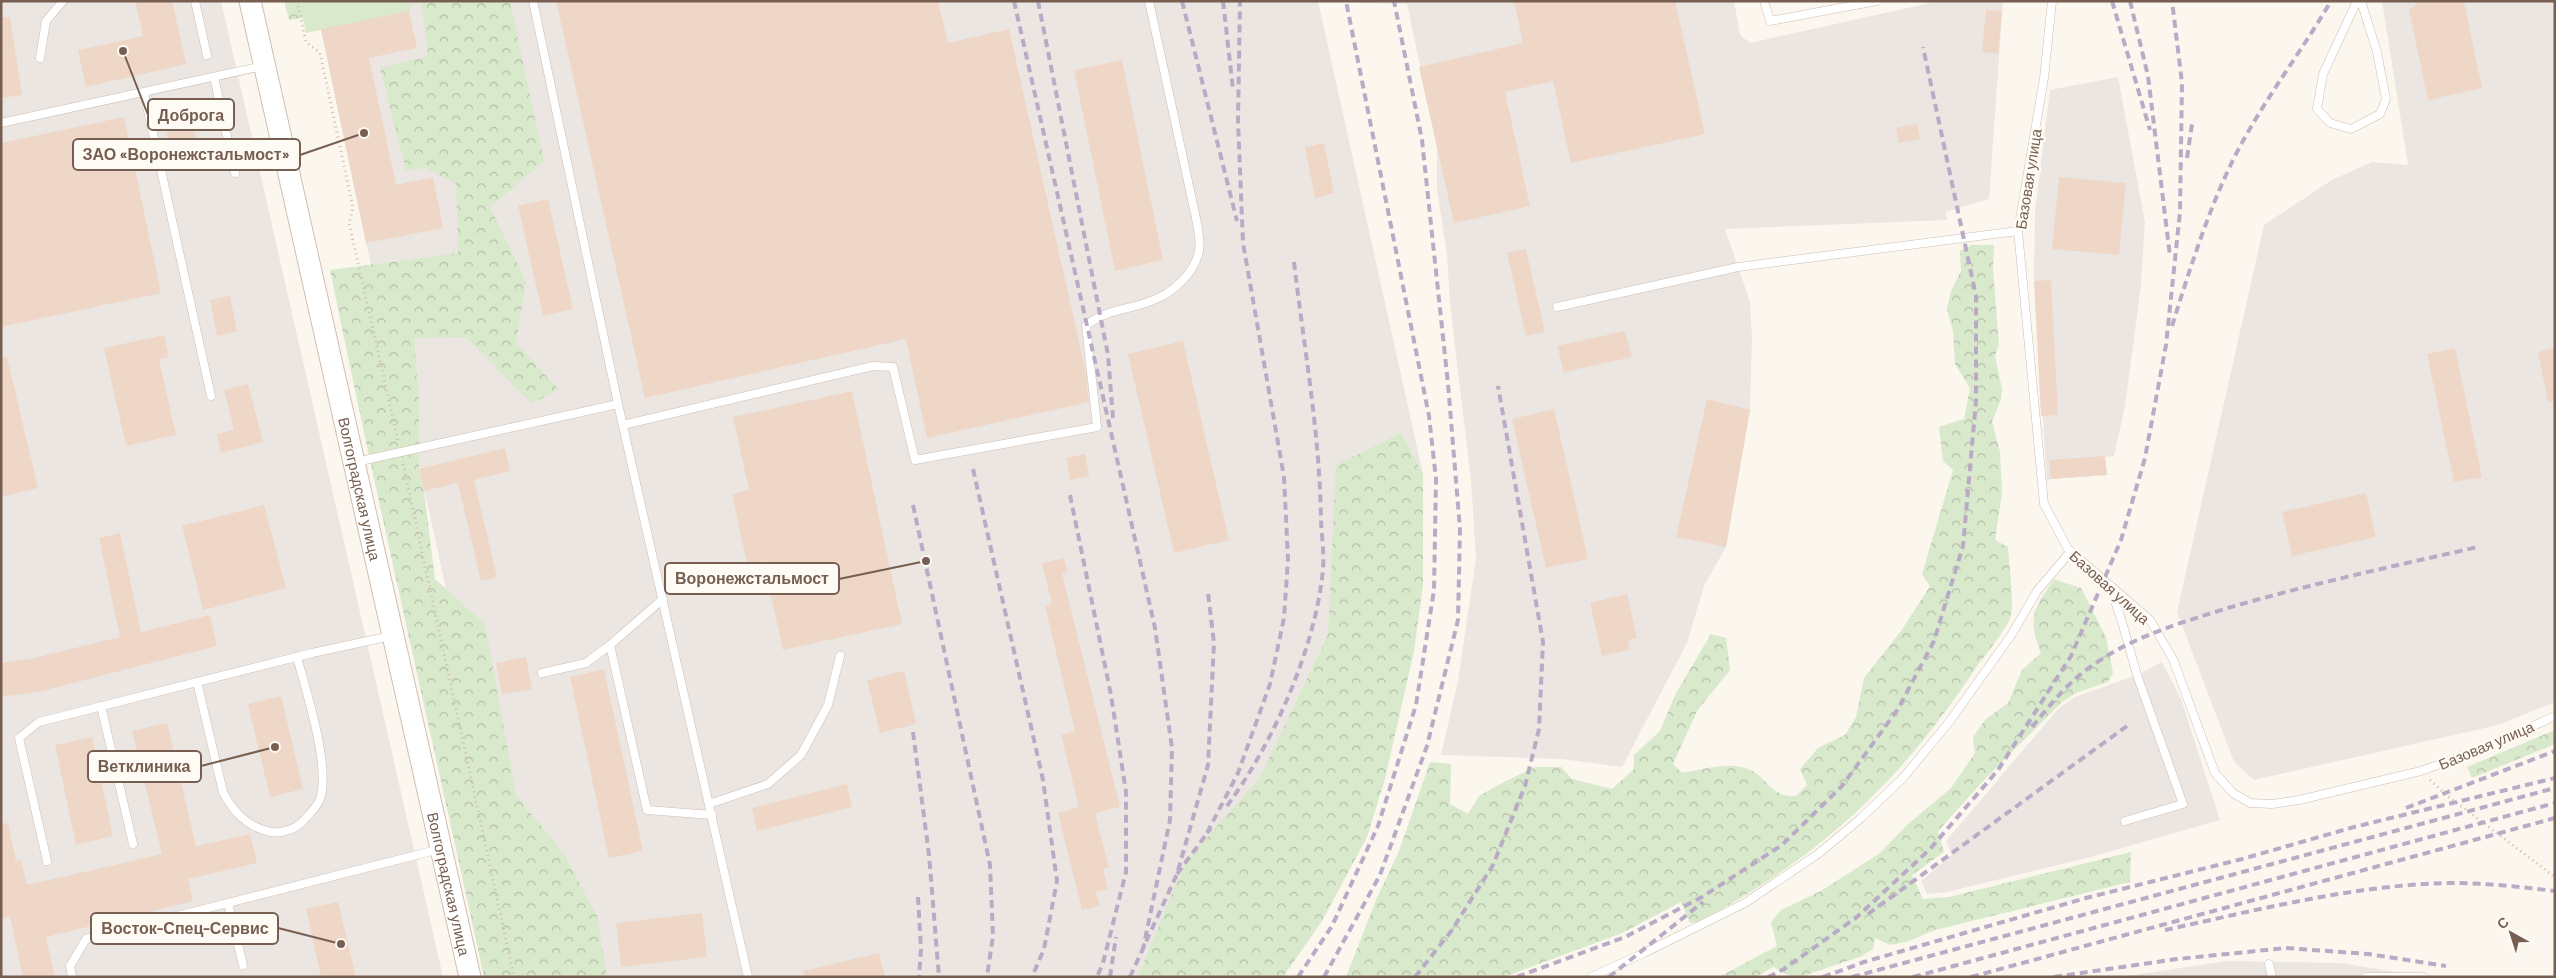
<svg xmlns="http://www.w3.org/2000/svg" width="2556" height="978" viewBox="0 0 2556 978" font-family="Barlow,sans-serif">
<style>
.industrial{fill:#ece6e2}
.forest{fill:url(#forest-crowns)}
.park{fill:#d8e9cc}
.building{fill:#eed7c7}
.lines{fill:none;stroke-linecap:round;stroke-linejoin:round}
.lane-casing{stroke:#cdbeb3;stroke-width:9}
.secondary-casing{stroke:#d0bfb1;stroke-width:23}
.path{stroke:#d4baaa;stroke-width:3;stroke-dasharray:1 4;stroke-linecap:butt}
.lane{stroke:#fff;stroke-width:8}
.secondary{stroke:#fff;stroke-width:21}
.rail{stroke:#b9abc6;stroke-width:4;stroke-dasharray:8 5;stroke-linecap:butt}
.labels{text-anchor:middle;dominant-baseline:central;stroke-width:5;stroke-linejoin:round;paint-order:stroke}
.street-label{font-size:15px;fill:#765e51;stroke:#fefaf4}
.leader{fill:none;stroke:#765e51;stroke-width:2}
.callout-dot{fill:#765e51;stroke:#fefaf4;stroke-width:2}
.callout{fill:#fefaf4;stroke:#765e51;stroke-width:2}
.callout-label{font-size:16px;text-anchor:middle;font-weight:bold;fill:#765e51}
</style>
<defs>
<pattern id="forest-crowns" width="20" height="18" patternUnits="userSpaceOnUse" patternTransform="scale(1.25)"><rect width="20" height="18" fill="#d8e9cc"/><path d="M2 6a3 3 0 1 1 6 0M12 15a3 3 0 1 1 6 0" fill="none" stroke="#b4c0a8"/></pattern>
</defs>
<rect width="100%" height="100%" fill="#fbf6ee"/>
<g class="industrial">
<path d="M1,1H221L443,977H1Z"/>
<path d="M315,1H1318L1423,474L1231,977H531L415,447L366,243Z"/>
<path d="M1354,1H1734L1740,35L1750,43L1939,1H2003L1989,199L1945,212L1948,220L1725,229L1750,302L1752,338L1750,410L1726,547L1704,586L1687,643L1622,767L1562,759L1441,755L1458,681L1476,558L1471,481L1450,304L1447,255L1437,189V146L1407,4L1355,3Z"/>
<path d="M2382,1H2555V702L2498,725L2254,780L2234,762L2177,612L2264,225L2332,180L2372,162L2408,165Z"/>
<path d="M2118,77L2145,222L2141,285L2125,406L2114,456L2105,457L2107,475L2051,479L2047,482L2034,281L2035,211L2050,90Z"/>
<path d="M2162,662L2181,699L2220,820L2087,858L1947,892L1927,894L1921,881L1952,855L1946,841L2058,709L2075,697L2137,675Z"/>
<path d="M2226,961L2341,963L2426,977H2122Z"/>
</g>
<g class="forest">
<path d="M284,1H419L289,20Z"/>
<path d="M421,1H510L544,161L490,207L526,282L516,343L558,389L532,404L466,337L414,338L419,400V469L424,491L435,579L485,624L516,795L564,854L597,916L607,977H484C433,741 378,506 330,270L458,253L456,184L425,168L406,171L380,68L428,56Z"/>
<path d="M1972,245H1994L1993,270L1999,344L1995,356L2002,389L2001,399L1992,422L2000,452L2002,493L1995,540L2008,547C2009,563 2014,602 2011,615C2009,626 1983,658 1975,669C1899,784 1820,857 1698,922L1690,923L1681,902L1622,933L1504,977H1346L1376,900L1399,851L1430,762L1451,764L1450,804L1468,814L1479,796L1498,785L1535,767H1561L1572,779L1612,789L1634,769V755L1660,731L1676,693L1711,634L1726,638L1730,670L1697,711L1673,764L1682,773C1701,770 1729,761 1748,769C1770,778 1769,797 1796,796L1807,785L1800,769L1818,748L1845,735L1856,717L1864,678L1901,631L1930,586L1922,574L1953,470L1943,461L1939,427L1964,419L1970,388L1955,364L1953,331L1947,309L1951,291L1961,271L1960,251Z"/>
<path d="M1401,433L1423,474V585L1414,651L1385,779L1367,837L1322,921L1283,977H1138L1185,862L1259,779L1328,635L1336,465Z"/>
<path d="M2054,579L2081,588L2106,637L2113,673L2108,682L2078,692L2062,702L1985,779L1938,831L1944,852L1912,875L1923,899L1949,897L2131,852L2130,882L1935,930L1906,942L1890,945L1875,938L1873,949L1862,956L1800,977H1792L1773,967L1756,977H1719L1777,946L1771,922L1781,910L1821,891L1880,853L1907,825L1951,788L1975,753L1973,737L1985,720L2008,703L2022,670L2041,653C2027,617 2033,610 2054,579Z"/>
<path d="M2555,730V744L2472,778L2467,767Z"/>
</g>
<path class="park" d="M299,1H415L409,11L306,33Z"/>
<g class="building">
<path d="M135,1H172L186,64L86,87L78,50L143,36Z"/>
<path d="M556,1H938L948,43L1009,29L1085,369L1089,402L927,438L906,339L645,398Z"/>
<path d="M1514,1H1675L1705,134L1571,163L1553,81L1505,92L1530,206L1454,223L1419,67L1523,43Z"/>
<path d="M2420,1H2464L2482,88L2428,100L2409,10Z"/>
<path d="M1986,10L2002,11L1998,54L1982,52Z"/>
<path d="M409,11L417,48L369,58L396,185L433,177L443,228L366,243L321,29Z"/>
<path d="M1,17H10L22,95L1,98Z"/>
<path d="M1122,60L1163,260L1115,271L1074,70Z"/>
<path d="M190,110L202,164L181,169L175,139L168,140L163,117Z"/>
<path d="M124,117L161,293L1,327V143Z"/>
<path d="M1917,124L1920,139L1899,143L1896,128Z"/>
<path d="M1324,143L1334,193L1315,198L1305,147Z"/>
<path d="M2059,177L2126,183L2119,255L2052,249Z"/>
<path d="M548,199L573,309L543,316L518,206Z"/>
<path d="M1526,249L1545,332L1526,336L1507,253Z"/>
<path d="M2051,280L2058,415L2041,416L2034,281Z"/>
<path d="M230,296L237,331L217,336L210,300Z"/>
<path d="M1625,331L1632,357L1564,372L1557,346Z"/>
<path d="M164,335L169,357L159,359L176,435L126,446L104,348Z"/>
<path d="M1183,341L1229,540L1174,553L1128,354Z"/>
<path d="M2455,348L2482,477L2454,482L2427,354Z"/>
<path d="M2555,348V401L2548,402L2538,352Z"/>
<path d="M7,357L38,488L1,497V358Z"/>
<path d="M248,384L263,442L221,453L217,434L234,430L224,390Z"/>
<path d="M852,391L902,624L783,650L763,561L747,564L732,494L749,490L733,417Z"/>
<path d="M1707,399L1750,410L1726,547L1676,537Z"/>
<path d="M1554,409L1588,559L1546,568L1512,419Z"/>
<path d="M505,448L510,471L474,480L497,577L481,581L458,483L424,491L419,469Z"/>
<path d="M1085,454L1089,476L1070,480L1066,458Z"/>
<path d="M2105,456L2107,475L2051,479L2049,460Z"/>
<path d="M2366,493L2376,537L2292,556L2282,512Z"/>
<path d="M264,505L286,588L203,610L182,526Z"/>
<path d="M120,533L141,632L210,615L217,646L42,691L1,697V663L30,659L120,637L99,538Z"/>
<path d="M1064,558L1068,572L1062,574L1120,807L1095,813L1109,868L1103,869L1108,889L1096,892L1100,906L1082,910L1058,813L1079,807L1061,735L1075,731L1045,606L1052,604L1042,563Z"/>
<path d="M1627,594L1637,638L1628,640L1630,650L1602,656L1590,603Z"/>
<path d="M526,657L532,689L502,694L496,663Z"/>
<path d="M604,669L643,851L609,858L570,677Z"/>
<path d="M904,671L916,724L880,733L867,680Z"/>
<path d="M281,696L303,789L270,797L248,704Z"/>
<path d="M167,723L196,846L250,834L257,863L188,879L193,901L46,937L55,977H23L10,917L1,918V824L8,823L16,861L21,860L27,885L162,854L132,731Z"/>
<path d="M92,737L113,836L76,845L55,745Z"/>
<path d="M847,784L852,807L757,831L752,808Z"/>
<path d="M338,902L356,977H321L306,909Z"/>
<path d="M702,913L707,957L621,967L616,923Z"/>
<path d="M879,953L885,977H804L803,971Z"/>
</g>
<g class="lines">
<g class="lane-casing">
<g id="lane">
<path d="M195,1L207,55"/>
<path d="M533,1L618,404L748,977"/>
<path d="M1764,1L1770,21L1877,1"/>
<path d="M2052,1L2044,78L2018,231L2044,504L2068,549L2150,620L2173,659L2215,773L2233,793L2250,803L2272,804L2299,800L2421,771L2494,744L2555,716"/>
<path d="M2357,1L2323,74L2317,109L2330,123L2351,129L2380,114L2386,99L2377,52L2361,1"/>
<path d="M40,58L46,21L63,1"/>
<path d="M214,77L235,173"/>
<path d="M144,93L211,396"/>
<path d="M1,123L263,66"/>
<path d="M1557,307L1738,267L2018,231"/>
<path d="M623,425L873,366L893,367L915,460L1097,427L1086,325C1109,308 1126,311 1151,301C1172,294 1196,272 1199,250C1201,241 1198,231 1197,223L1149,1"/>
<path d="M356,462L618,404"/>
<path d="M2110,586L2122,622L2137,675L2183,804L2125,821"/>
<path d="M663,599L610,645L647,810L712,815"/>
<path d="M542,673L586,663L610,645"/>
<path d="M197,682L223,792C233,812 248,827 270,832C281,834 297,829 304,820C309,814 318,806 320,799C331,767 306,691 297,657"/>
<path d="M101,706L133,844"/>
<path d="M709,804L768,784L801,755L828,705L840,656"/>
<path d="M47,861L19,738L39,722L312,653L391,636"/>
<path d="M228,903L243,965"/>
<path d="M2269,964L2272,977"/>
<path d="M72,977L70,966L86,939L440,849"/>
<path d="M1591,977L1644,953L1745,903L1818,854L1860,819L1903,778L1950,721L2012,634L2037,591L2071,551"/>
<path d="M2366,977H2423"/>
</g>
</g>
<g class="secondary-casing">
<g id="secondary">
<path id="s1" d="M250,1L470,977"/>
</g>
</g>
<g class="path">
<path d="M297,1L306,42L320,53L353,208L349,223L398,441"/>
<path d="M403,464L514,977"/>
<path d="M2430,780L2445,794L2555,877"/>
</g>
<use href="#lane" class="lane"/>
<use href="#secondary" class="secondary"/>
<g class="rail">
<path d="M1014,1L1155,628L1172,748L1170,820L1143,949"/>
<path d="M1038,1L1108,355L1113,418"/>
<path d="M1182,1L1237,221"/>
<path d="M1223,1L1233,89"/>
<path d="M2112,1L2150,130"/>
<path d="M2130,1L2148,76L2170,256"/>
<path d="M2187,158L2192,124"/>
<path d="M2172,326C2190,269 2208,210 2235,156C2263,101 2300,54 2331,1"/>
<path d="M973,469L1043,780L1057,881L1044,949L1032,977"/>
<path d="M1070,495L1111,695L1126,792V872L1103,963L1097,977"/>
<path d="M913,505L990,865L993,936L987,977"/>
<path d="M2032,727C2051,704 2068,682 2093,665C2134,636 2180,623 2228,608C2310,584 2394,566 2478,547"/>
<path d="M913,732L929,855L939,977"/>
<path d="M1227,806C1272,745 1313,653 1322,578C1325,559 1322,539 1321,521C1320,434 1304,348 1294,262"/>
<path d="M2406,808L2555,751"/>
<path d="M1207,833L1238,773L1270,684L1284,618L1288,559L1284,477L1243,243L1238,121L1240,1"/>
<path d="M1177,874L1211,828"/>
<path d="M918,897L921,949L919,977"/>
<path d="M1868,914L2127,726"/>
<path d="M2165,930C2258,910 2357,884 2453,883C2486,883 2521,887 2555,891"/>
<path d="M1110,977L1116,937"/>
<path d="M1130,977L1177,874L1208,765L1214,643L1208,593"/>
<path d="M1298,977L1332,926L1378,826L1416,705L1434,590L1436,479L1429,416L1346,1"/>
<path d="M1324,977L1380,875L1427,746L1458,620L1460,529L1448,384L1422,140L1394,1"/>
<path d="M1415,977L1452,930L1493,865L1525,786L1539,729L1543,642L1498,386"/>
<path d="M1517,977L1625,937L1702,897L1782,845L1842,786L1898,709L1934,641L1963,546L1976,401V296L1923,47"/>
<path d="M1609,977L1703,902"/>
<path d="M1768,977L1784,969L1857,917L1930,849L1998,770L2071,656L2121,540L2145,458L2166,345L2180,212L2182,83L2172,1"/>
<path d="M1823,977L1864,962L2086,898L2242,859L2354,827L2555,778"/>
<path d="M1852,977L2555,788"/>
<path d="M1913,977L2555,803"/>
<path d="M1971,977L2555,818"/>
<path d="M2054,977L2177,959L2286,948L2368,954L2446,966"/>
</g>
</g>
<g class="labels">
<g class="street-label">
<text transform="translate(2028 179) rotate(-81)">Базовая улица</text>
<text stroke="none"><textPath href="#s1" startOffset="500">Волгоградская улица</textPath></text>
<text transform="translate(2110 587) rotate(42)">Базовая улица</text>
<text transform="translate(2486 745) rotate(-23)">Базовая улица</text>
<text stroke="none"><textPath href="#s1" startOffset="905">Волгоградская улица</textPath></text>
</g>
</g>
<path class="leader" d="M123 51L148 115M364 133L300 155M926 561L839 579M275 747L201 766M341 944L278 928"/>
<g class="callout-dot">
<circle cx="123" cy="51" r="5"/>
<circle cx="364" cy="133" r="5"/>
<circle cx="926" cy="561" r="5"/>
<circle cx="275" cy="747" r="5"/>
<circle cx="341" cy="944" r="5"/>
</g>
<g class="callout">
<rect x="148" y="99" width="86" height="31" rx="5"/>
<rect x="73" y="139" width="227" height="31" rx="5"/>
<rect x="665" y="563" width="174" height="31" rx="5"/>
<rect x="88" y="751" width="113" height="31" rx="5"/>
<rect x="91" y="913" width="187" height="31" rx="5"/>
</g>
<g class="callout-label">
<text x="191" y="121">Доброга</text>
<text x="186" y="160">ЗАО «Воронежстальмост»</text>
<text x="752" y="584">Воронежстальмост</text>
<text x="144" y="772">Ветклиника</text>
<text x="185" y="934">Восток-Спец-Сервис</text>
</g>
<rect width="2556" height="978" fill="none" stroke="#765e51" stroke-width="5"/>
<g transform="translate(2511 933) rotate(321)" stroke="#fefaf4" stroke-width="4" paint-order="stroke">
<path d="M0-4L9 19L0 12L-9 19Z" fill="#765e51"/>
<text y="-8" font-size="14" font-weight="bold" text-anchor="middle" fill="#765e51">С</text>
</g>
</svg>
